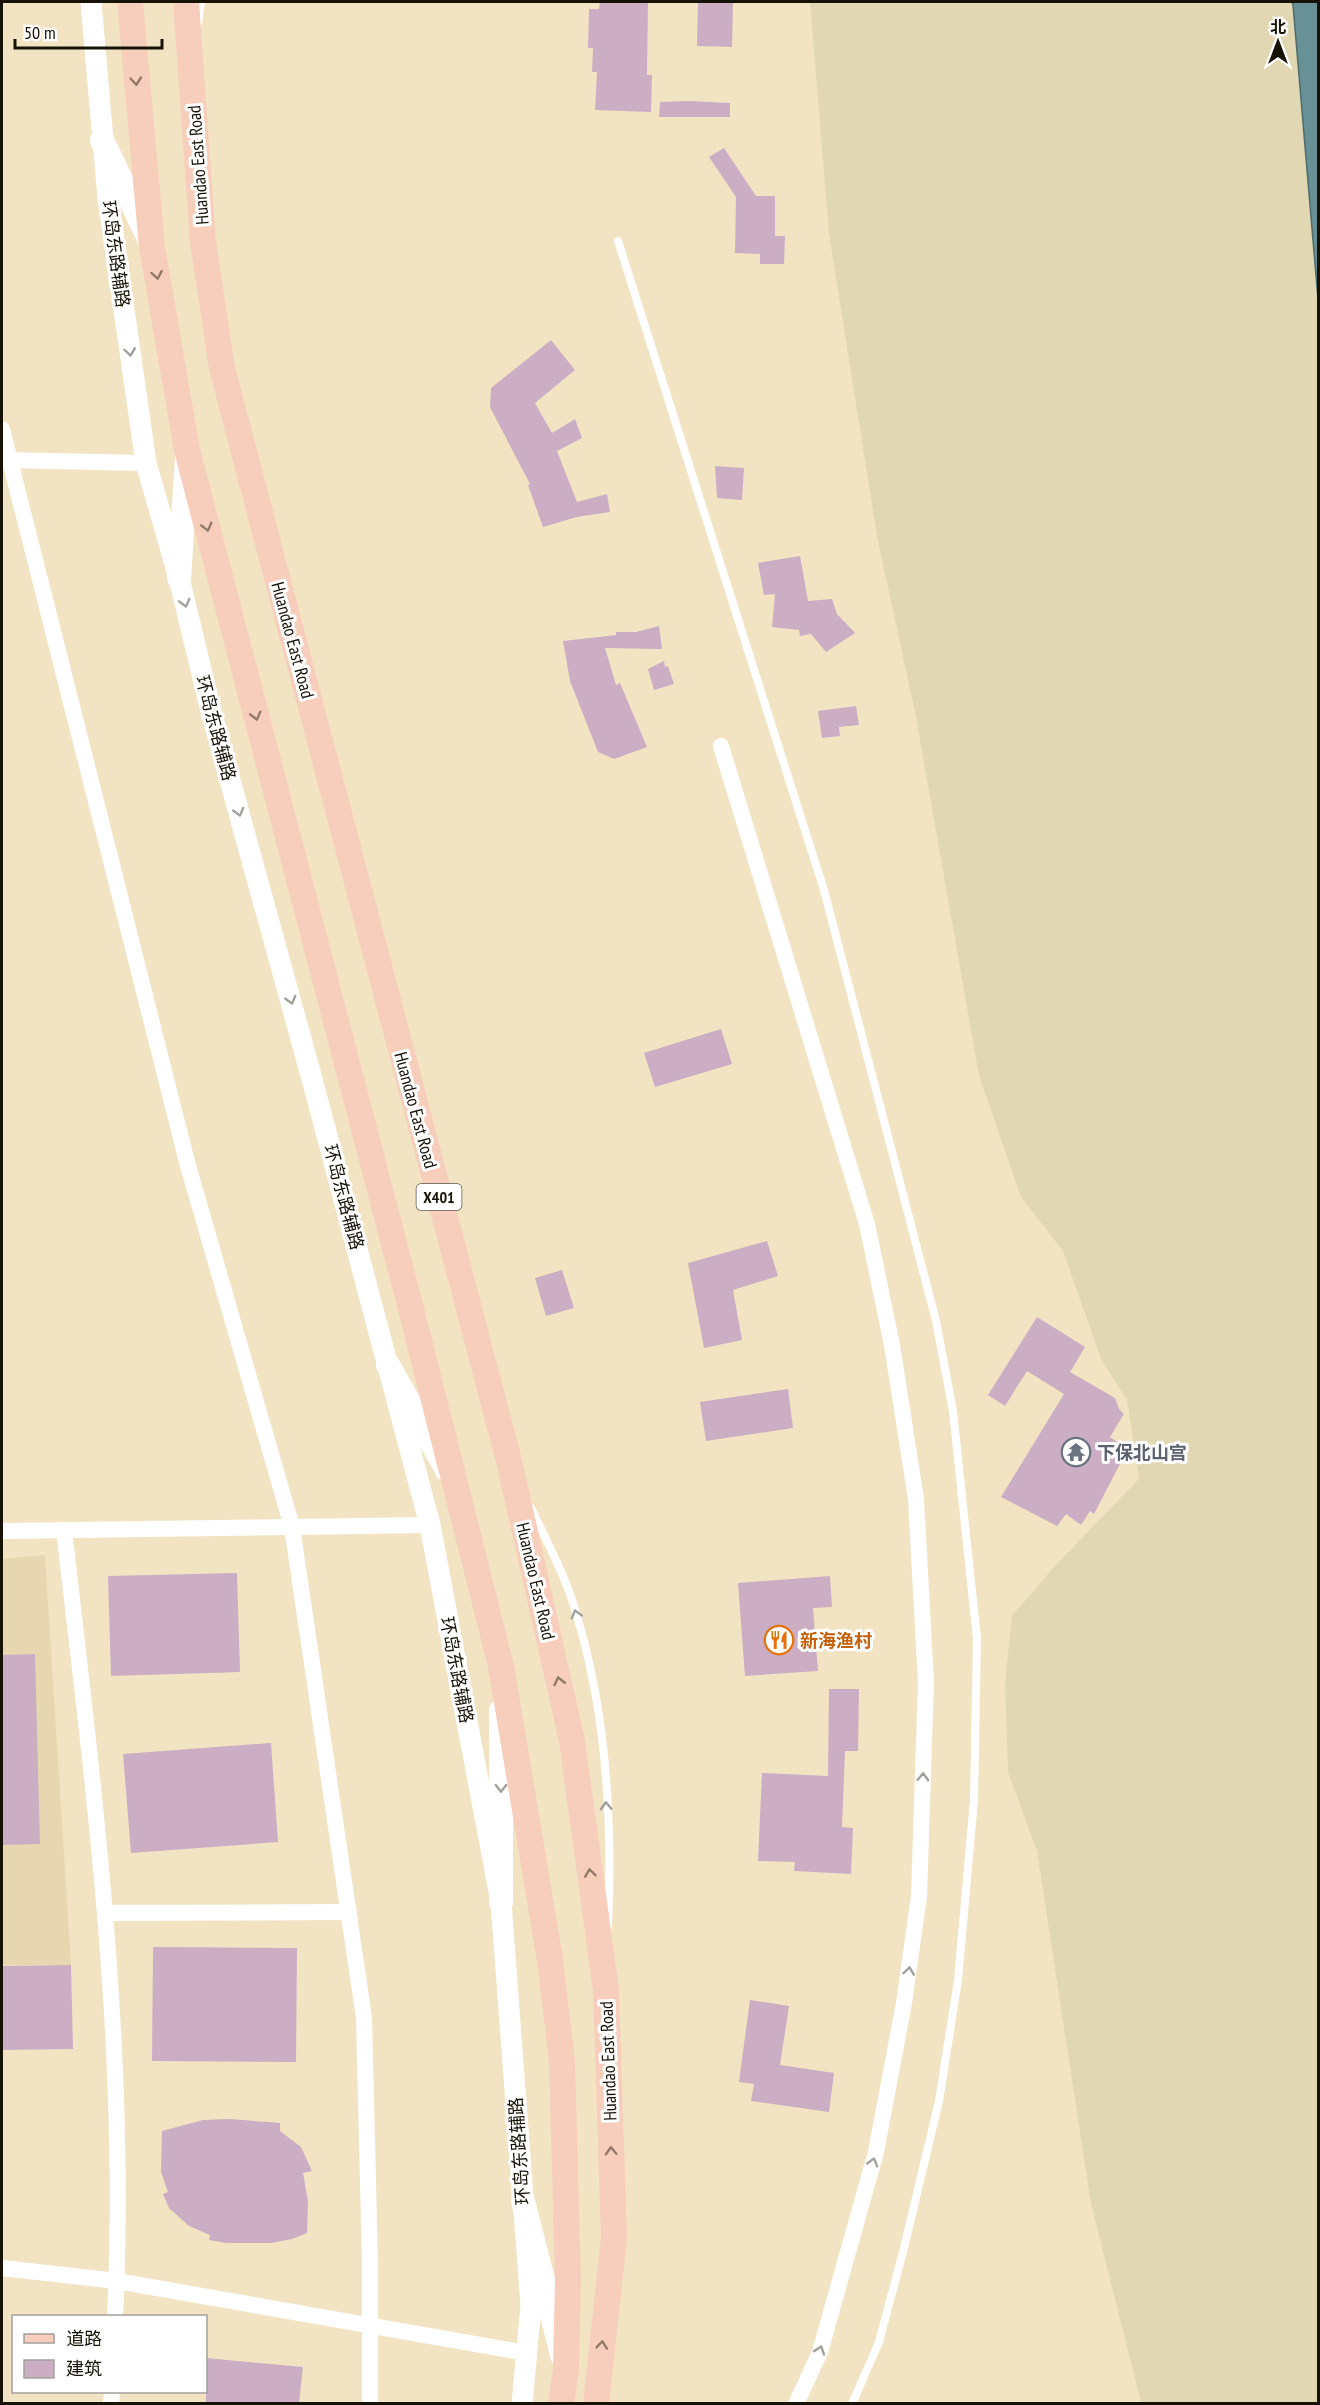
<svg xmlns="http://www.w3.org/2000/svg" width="1320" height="2405" viewBox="0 0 1320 2405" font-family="'PT Sans Narrow','Noto Sans SC',sans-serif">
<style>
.built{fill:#e7d7b0}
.sand{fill:#e1d8b3}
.water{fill:#679196;stroke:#4f6b6b;stroke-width:1.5}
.building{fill:#cbadc4}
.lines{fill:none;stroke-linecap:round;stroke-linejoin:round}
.service{stroke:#fff;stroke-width:8}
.minor{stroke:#fff;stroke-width:16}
.tertiary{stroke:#fff;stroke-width:21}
.secondary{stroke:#fff;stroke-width:24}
.primary{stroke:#f7cebc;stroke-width:26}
.oneway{stroke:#92796a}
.oneway2{stroke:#a2a09b}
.labels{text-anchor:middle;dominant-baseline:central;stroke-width:6;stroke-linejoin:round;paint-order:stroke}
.shield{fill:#fff;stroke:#5c5951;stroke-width:1.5}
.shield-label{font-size:16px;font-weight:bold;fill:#161206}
.street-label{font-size:18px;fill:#161206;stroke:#fff}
.worship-label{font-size:18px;font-weight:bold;fill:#5b616d;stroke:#fff;text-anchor:start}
.food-label{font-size:18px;font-weight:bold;fill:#c56008;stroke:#fff;text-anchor:start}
</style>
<rect width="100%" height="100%" fill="#f2e4c3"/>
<path class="built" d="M45,1555L71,1965H2V1559Z"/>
<path class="sand" d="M810,2H1292L1318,299V2403H1141L1091,2204L1037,1851L1008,1772L1005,1683L1012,1616L1053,1568L1139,1479L1127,1400L1101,1359L1063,1251L1021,1197L979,1076L916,717L877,536L829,234Z"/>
<path class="water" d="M1292,2H1318V299L1293,5Z"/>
<g class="building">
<path d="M600,2H648L647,75H652L651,112L595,110L597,72H592L593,48H588L589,9H599Z"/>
<path d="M698,2H733L732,47L697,46Z"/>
<path d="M689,101L730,103V117H659L660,102Z"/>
<path d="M724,148L756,196H775V236H785L784,264H760V254L735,253L736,197L709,157Z"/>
<path d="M551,340L575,370L535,403L552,433L575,419L582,438L557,451L577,502L607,494L610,512L577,517L543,527L528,485L530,484L490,407L491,388Z"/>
<path d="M715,466L744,468L742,500L717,498Z"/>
<path d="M800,556L808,601L832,599L837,614L855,633L826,652L811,634L800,636L799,630L772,627L775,594L764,595L758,563Z"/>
<path d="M659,626L662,649L605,648L616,685L620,683L647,747L614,759L598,752L570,681L563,641L616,635V632H636Z"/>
<path d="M664,661L665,667L668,666L674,684L654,690L648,669Z"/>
<path d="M856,706L859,725L839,727L840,736L822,738L818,711Z"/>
<path d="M721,1029L732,1064L655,1087L644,1053Z"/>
<path d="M767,1241L778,1276L733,1290L742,1340L704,1348L688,1263Z"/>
<path d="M562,1270L574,1308L546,1316L535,1278Z"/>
<path d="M1037,1317L1085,1347L1070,1372L1115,1398L1119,1409L1124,1414L1110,1437L1123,1446V1458L1094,1514L1090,1511L1081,1525L1066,1514L1057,1526L1001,1497L1064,1394L1027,1371L1005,1406L988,1395Z"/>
<path d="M788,1389L793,1428L706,1441L700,1402Z"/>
<path d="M237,1573L240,1672L111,1676L108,1576Z"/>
<path d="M830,1576L832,1607L813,1608L818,1671L745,1676L738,1583Z"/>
<path d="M35,1654L40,1844L3,1845L2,1655Z"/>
<path d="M829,1689H859L858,1751H845L842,1827L853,1828L851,1874L794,1871L795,1862L758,1861L762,1773L828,1776Z"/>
<path d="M271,1743L278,1842L131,1853L123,1754Z"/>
<path d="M153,1947L297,1948L296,2062L152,2061Z"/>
<path d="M71,1965L73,2049L2,2050V1966Z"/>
<path d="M750,2000L789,2006L780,2065L834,2073L829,2112L751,2101L754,2084L739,2082Z"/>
<path d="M229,2119L280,2123V2131L301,2147L312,2171L303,2173L308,2201L307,2233L292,2239L271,2243H226L209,2240L210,2235L189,2226L169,2208L163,2194L168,2192L161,2172L162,2131L203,2120Z"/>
<path d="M206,2358L303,2367L299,2403H206Z"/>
</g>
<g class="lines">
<g class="service">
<path d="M198,23L201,2"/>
<path d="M618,241L824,890L936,1321L953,1411L977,1639L974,1800L958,1980L939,2101L904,2248L879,2342L852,2404"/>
<path d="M531,1508C545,1538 562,1569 572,1600C606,1703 613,1819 608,1927"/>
</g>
<g class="minor">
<path d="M2,429L187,1162L292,1527L364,2018L370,2264V2404"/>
<path d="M2,460L146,463"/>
<path d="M721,746L867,1224L892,1345L916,1499L926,1683L919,1896L904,2003L876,2152L820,2352L796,2404"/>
<path d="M64,1530C94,1791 128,2053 115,2316"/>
<path d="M2,1531L430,1525"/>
<path d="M105,1913L349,1912"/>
<path d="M2,2268L117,2281L527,2353"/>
<path d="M111,2404L112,2392"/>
</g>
<path class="tertiary" d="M91,2L108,198L146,463L179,578L211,711L312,1079L430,1525L501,1902L531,2305L522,2404"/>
<g class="secondary">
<path d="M102,140L150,241"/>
<path d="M179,578L187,459"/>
<path d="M388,1365L447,1470"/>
<path d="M501,1711V1902"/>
<path d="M523,2201L562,2355"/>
</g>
<g class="primary">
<path d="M130,2L152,247L187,450L410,1305L501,1666L550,1960L562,2061L568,2280L566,2369L561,2404"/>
<path d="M186,2L203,242L222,368L509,1461L572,1741L606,1990L614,2238L596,2404"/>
</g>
</g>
<defs><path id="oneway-chevron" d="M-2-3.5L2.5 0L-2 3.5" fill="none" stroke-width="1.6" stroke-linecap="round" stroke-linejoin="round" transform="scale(1.5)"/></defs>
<g class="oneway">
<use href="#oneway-chevron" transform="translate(136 81) rotate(85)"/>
<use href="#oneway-chevron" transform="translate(157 275) rotate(80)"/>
<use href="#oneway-chevron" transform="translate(207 527) rotate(76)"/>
<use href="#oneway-chevron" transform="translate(256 716) rotate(76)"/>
<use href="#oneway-chevron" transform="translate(559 1681) rotate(-103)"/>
<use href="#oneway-chevron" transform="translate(590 1873) rotate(-98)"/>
<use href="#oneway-chevron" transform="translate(611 2151) rotate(-92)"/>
<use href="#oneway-chevron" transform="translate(602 2345) rotate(-84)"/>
</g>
<g class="oneway2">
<use href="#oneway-chevron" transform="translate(130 352) rotate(82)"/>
<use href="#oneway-chevron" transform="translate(185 603) rotate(76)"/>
<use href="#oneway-chevron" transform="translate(239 812) rotate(75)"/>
<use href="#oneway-chevron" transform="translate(291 1000) rotate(75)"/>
<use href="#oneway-chevron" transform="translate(576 1614) rotate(-106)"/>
<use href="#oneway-chevron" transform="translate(923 1777) rotate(-88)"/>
<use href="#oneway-chevron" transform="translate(501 1788) rotate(90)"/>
<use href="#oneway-chevron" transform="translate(606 1806) rotate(-93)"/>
<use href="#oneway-chevron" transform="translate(909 1971) rotate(-82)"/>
<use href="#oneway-chevron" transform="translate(873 2162) rotate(-74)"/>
<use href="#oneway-chevron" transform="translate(820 2350) rotate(-71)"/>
</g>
<defs>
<g id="temple-ring" transform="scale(1.5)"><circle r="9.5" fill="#fff" stroke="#6b7280" stroke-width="1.5"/><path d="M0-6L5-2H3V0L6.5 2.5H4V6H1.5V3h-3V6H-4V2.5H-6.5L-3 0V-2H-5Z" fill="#6b7280"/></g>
<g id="restaurant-ring" transform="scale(1.5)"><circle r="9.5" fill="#fff" stroke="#e8710a" stroke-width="1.5"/><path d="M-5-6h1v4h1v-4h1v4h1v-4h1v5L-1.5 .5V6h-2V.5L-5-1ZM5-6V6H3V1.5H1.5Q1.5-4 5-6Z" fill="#e8710a"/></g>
</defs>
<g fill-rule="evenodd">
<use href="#temple-ring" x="1076" y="1452"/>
<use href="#restaurant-ring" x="779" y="1640"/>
</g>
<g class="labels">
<rect class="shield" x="416.5" y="1184" width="45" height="26" rx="4.5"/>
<g class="shield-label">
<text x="439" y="1197">X401</text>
</g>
<g class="street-label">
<text transform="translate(198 165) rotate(-94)">Huandao East Road</text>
<text transform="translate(116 254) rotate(82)">环岛东路辅路</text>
<text transform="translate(293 640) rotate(75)">Huandao East Road</text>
<text transform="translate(216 728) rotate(75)">环岛东路辅路</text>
<text transform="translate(416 1110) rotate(75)">Huandao East Road</text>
<text transform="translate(344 1197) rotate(75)">环岛东路辅路</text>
<text transform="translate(536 1581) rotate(77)">Huandao East Road</text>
<text transform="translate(457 1670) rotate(79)">环岛东路辅路</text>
<text transform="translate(608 2061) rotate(-92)">Huandao East Road</text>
<text transform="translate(519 2151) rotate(-94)">环岛东路辅路</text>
</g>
<g class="worship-label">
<text x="1097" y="1452">下保北山宫</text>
</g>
<g class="food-label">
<text x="800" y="1640">新海渔村</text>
</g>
</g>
<rect width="1320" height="2405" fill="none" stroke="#161206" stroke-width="6"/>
<rect x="12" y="2315" width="195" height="78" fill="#ffffff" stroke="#a2a09b" stroke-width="1.5"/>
<rect x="24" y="2334" width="30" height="9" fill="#f7cebc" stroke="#a2a09b" stroke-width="1.5"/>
<text x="66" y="2345" font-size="18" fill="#161206">道路</text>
<rect x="24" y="2360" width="30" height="18" fill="#cbadc4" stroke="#a2a09b" stroke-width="1.5"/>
<text x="66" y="2375" font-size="18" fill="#161206">建筑</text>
<g transform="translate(1278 42)" stroke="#ffffff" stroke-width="4.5" paint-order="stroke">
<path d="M0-4.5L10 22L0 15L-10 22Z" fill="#161206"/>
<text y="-9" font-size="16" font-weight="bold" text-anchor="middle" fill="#161206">北</text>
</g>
<path d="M15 39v9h147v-9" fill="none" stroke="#161206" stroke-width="3"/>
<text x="24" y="39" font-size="18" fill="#161206" stroke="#ffffff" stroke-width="4.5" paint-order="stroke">50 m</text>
</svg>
